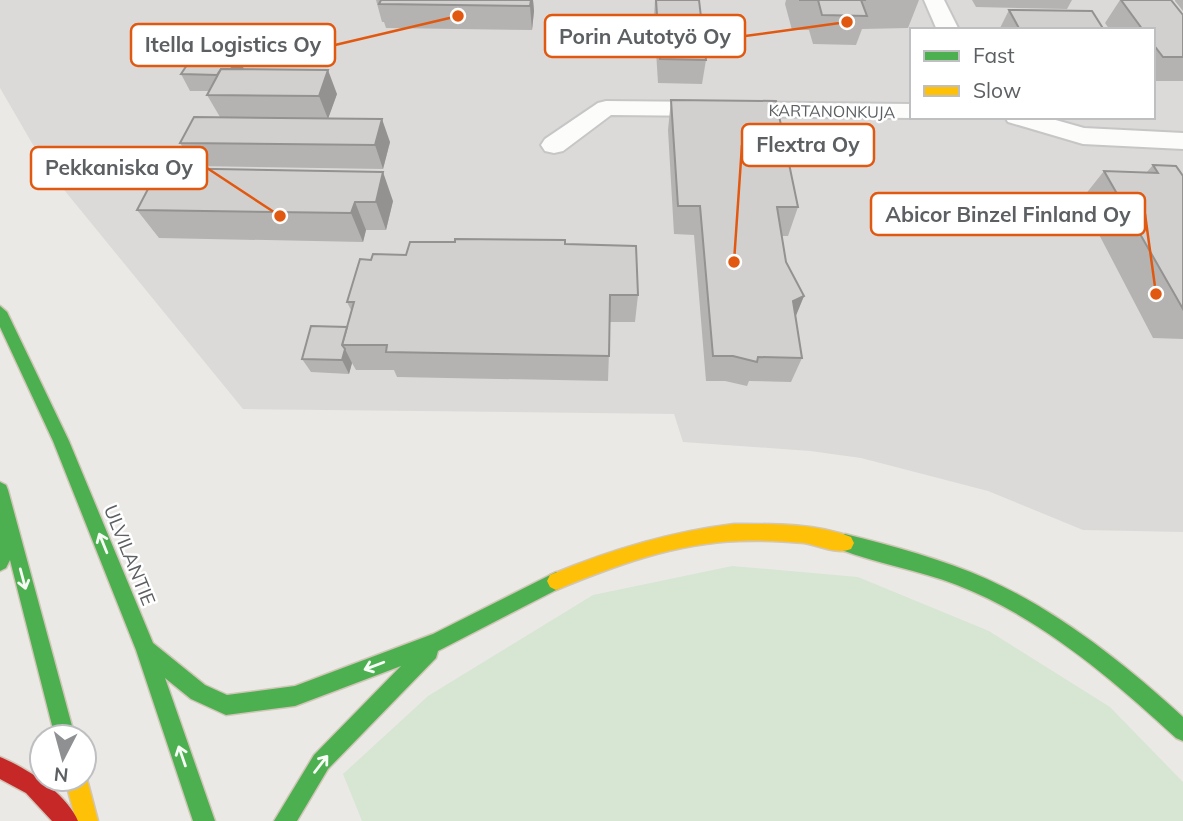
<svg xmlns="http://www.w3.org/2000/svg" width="1183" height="821" viewBox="0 0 1183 821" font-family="Mulish,sans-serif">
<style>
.industrial{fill:#dcdad8;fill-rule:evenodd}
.green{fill:#d7e5d3}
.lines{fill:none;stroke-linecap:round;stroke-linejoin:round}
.street-casing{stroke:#c6c6c6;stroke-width:4}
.fast-casing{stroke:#d1c6b7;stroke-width:3}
.slow-casing{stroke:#d1c6b7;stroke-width:3}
.jam-casing{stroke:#d1c6b7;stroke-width:3}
.street{fill:#fcfcfb;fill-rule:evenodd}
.fast{fill:#4caf50;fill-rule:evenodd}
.slow{fill:#ffc107;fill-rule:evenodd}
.jam{fill:#c62828;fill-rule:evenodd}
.wall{fill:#b5b3b2}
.shaded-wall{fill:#939291}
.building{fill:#d2d0cf;stroke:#939291;stroke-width:2}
.oneway{stroke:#f6fbf6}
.labels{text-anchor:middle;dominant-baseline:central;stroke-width:5;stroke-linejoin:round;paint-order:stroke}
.far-street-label{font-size:16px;fill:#5c6063;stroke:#fff}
.street-label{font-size:19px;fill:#5c6063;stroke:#fff}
.leader{fill:none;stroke:#e15910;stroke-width:2.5}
.callout-dot{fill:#e15910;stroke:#fff;stroke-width:2.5}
.callout{fill:#fff;stroke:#e15910;stroke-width:2.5}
.callout-label{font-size:21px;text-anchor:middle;font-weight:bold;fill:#5c6063}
</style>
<rect width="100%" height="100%" fill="#ebe9e6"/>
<path class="industrial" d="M0,0H1183V532L1083,530L988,491L861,458L810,451L683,442L674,414L243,409L47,169L0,88ZM912,30H1153V117H912Z"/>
<path class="green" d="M732,566L858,577L989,631L1110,707L1183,782V821H362L343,774L428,696L593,595Z"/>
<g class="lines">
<g class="street-casing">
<g id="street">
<path d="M924,0H944L959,30H937Z"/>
<path d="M606,101L912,104V117H917L912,118L611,115L563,151L554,153L545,151L541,145L545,139L598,103Z"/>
<path d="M1005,117H1045L1084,128L1183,133V149L1083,144L1008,122Z"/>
</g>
</g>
<g class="fast-casing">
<g id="fast">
<path d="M0,306L7,312L69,441L153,643L205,685L227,695L295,686L433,634L556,572L562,575L565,581L562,587L438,651L436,658L328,769L297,821H274L314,755L401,666L295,706L226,715L191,699L165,678L215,821H193L136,650L53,441L0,327Z"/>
<path d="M0,482L6,485L8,490L75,737H55L10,560L6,568L0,571Z"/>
<path d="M845,534C893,546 942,559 987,579C1060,612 1125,664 1183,717V741L1176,738C1112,679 1040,617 957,585C919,570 877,564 839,549L836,543L839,537Z"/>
</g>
</g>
<g class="slow-casing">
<g id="slow">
<path d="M734,524C772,524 815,523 851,537L854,543L851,549C837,555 818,545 804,543C782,541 761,540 739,541C675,543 614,566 556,590L550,587L547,581L550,575C610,550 669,532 734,524Z"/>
<path d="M84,773L87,779L98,821H76L65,779H84Z"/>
</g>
</g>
<g class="jam-casing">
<path id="jam" d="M0,757C27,768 67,794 78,821H52L26,793L0,779Z"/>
</g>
<use href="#street" class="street"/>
<use href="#fast" class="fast"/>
<use href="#slow" class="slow"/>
<use href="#jam" class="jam"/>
</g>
<g class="wall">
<path d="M376,0H533L534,11L532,30L386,28L384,22H382Z"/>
<path d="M655,0H699L706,60L702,84L658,83L654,18Z"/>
<path d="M786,0H919L908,28L862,29L856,45L813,44L809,30H792L785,4Z"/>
<path d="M972,0H1072L1067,9L976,7Z"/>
<path d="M1120,0H1171L1183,15V81H1153V30H1110L1105,23Z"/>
<path d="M1175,0H1183V11L1175,1Z"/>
<path d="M1009,10L1104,30H999Z"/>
<path d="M244,69L337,94L328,118L390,142L383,169L195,166L180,143L220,117L207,95L209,91H190L181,74Z"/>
<path d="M671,100L798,207L788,236H782L786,262L804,296L795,317L802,358L791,382L749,381L747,386L725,381H706L694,235L674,234L668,130Z"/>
<path d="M1153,165L1183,176V339L1153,338L1081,200L1104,171L1146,173Z"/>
<path d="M159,168L393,201L386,230H366L363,242L159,238L137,210Z"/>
<path d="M565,244L638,295L635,322H610L608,381L397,377L394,370H356L352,363L349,374L311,372L302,359L347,327L352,312L347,302L371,260L406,255Z"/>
</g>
<g class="shaded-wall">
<path d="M531,0H533L534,11L532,30L530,6Z"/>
<path d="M238,57L246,73L228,75Z"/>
<path d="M328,70L337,94L328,119L319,96Z"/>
<path d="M382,119L390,142L383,169L375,145Z"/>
<path d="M383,172L393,201L386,230L376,202Z"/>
<path d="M355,202L366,230L363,242L351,213Z"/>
<path d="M804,296L793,323V301Z"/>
<path d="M345,349L352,363L349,374L342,360Z"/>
</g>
<g class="building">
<path d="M381,0H531L530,6L379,4Z"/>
<path d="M656,0H699L706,60L660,59Z"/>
<path d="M799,0H866H861L867,16L822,15L818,0Z"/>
<path d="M1121,0H1171L1183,15V57H1163L1153,44V30H1143Z"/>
<path d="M1009,10L1092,11L1104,30H1020Z"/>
<path d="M193,56L238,57L231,69H221L217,75L181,74Z"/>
<path d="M221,69L328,70L319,96L207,95Z"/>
<path d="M671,100L776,101L798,207H777L786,262L804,296L793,301L802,358L758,357L757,362L733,356H713L700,206H678Z"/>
<path d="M194,117L382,119L375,145L180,143Z"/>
<path d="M1153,165L1176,166L1183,176V309L1104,171L1158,173Z"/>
<path d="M159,168L383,172L376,202H355L351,213L137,210Z"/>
<path d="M455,239L565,240V244L636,246L638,295H610L609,356L386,352L387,345H342L354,302H347L360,259L371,260L373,254L406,255L410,242H455Z"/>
<path d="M311,326L347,327L342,345L345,349L342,360L302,359Z"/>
</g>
<defs><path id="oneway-shaft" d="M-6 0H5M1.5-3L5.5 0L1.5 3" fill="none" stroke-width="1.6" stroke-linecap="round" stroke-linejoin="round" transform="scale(1.75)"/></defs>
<g class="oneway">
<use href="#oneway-shaft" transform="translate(103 543) rotate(-112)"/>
<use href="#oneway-shaft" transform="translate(23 579) rotate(75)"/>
<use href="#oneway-shaft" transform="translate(374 666) rotate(159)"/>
<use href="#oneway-shaft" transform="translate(182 756) rotate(-109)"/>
<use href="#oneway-shaft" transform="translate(321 764) rotate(-52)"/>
</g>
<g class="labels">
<g class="far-street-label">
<text transform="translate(832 111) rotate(1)">KARTANONKUJA</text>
</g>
<g class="street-label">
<text transform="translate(130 555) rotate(68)">ULVILANTIE</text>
</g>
</g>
<path class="leader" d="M847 22L745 36M458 16L335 45M734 262L742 145M280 216L207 168M1156 294L1145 214"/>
<g class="callout-dot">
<circle cx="847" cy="22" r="7"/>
<circle cx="458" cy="16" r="7"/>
<circle cx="734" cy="262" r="7"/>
<circle cx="280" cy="216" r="7"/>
<circle cx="1156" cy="294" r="7"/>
</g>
<g class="callout">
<rect x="545" y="15" width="200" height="42" rx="7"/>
<rect x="131" y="24" width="204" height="42" rx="7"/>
<rect x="742" y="124" width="132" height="42" rx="7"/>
<rect x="31" y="147" width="176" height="42" rx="7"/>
<rect x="871" y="193" width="274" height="42" rx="7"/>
</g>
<g class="callout-label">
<text x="645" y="44">Porin Autotyö Oy</text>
<text x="233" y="52">Itella Logistics Oy</text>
<text x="808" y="152">Flextra Oy</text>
<text x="119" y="175">Pekkaniska Oy</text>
<text x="1008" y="222">Abicor Binzel Finland Oy</text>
</g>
<rect x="910" y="28" width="245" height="91" fill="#ffffff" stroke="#bebfc1" stroke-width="2"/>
<rect x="924" y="51" width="35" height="10" fill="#4caf50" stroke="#bebfc1" stroke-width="2"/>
<text x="973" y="63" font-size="21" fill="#5c6063">Fast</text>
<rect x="924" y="86" width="35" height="10" fill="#ffc107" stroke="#bebfc1" stroke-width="2"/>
<text x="973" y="98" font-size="21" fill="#5c6063">Slow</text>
<g transform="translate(63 758) rotate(186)"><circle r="33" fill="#ffffff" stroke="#bebfc1" stroke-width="2"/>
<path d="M0-5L12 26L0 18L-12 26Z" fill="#8e9091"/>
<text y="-10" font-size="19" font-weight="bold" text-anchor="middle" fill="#5c6063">N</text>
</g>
</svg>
